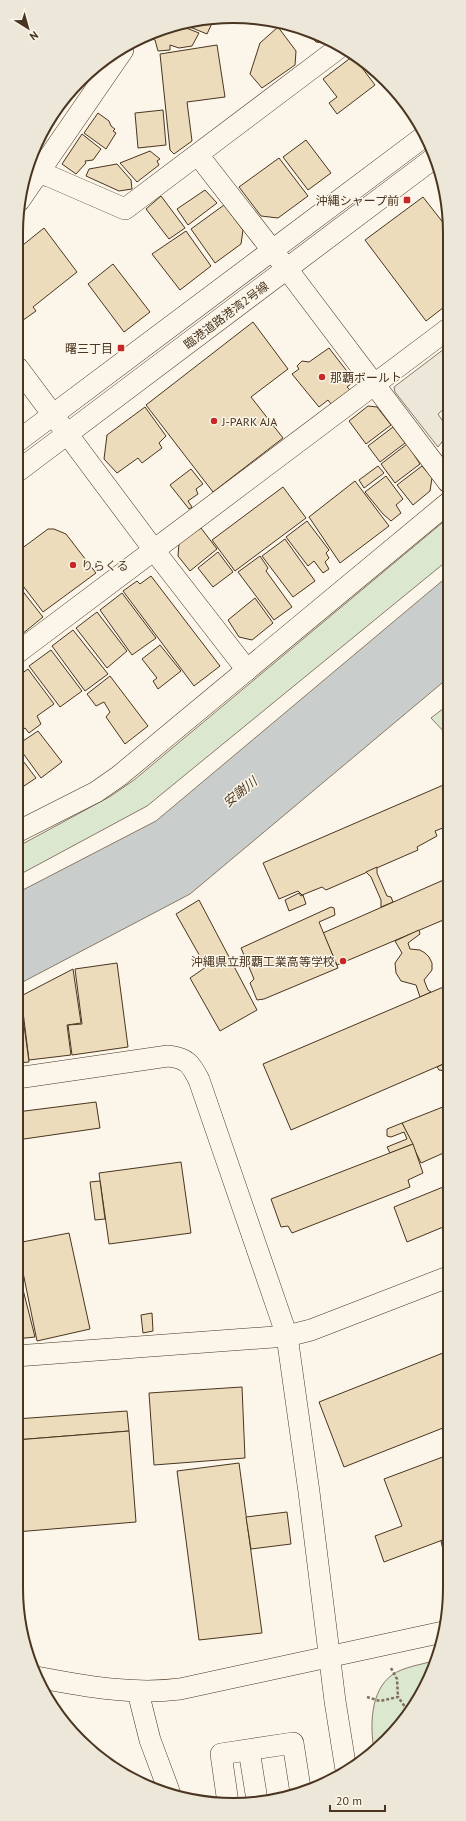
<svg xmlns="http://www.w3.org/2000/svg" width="466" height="1821" viewBox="0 0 466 1821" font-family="'PT Sans','Noto Sans JP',sans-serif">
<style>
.green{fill:#dce7d0;stroke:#887966}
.parking{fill:#ede7d9;stroke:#887966}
.water{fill:#c9cecd;stroke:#887966}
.building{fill:#ecdcbc;stroke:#4a3520}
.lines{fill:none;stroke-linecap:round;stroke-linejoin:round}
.minor-casing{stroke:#4a3520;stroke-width:22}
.path{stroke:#7f6f5c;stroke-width:2.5;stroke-dasharray:3 2;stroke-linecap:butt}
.minor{stroke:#fbf6e9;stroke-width:21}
.poi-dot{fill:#c62828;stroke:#fbf6e9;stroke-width:1.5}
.labels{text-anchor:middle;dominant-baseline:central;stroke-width:3;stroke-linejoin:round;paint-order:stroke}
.poi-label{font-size:12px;fill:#4a3520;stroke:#fbf6e9;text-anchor:end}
.street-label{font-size:12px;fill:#4a3520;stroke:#fbf6e9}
.water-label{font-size:13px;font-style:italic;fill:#4a3520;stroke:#fbf6e9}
.rim{fill:none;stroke:#4a3520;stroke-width:2}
</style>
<rect width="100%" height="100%" fill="#fbf6e9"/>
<g class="green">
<path d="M448,518V560L147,806L17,876V847L111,796L134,780Z"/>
<path d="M448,705V736L431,718Z"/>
<path d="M433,1661L421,1696L374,1750C370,1726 370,1691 392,1675C403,1667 420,1665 433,1661Z"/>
</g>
<path class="parking" d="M448,346V405L438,414L448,429V434L438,447L395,392L394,387Z"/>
<path class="water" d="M448,576V678L190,894L17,985V893L156,821Z"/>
<g class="building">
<path d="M213,21L207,34L180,23Z"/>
<path d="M176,24L199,33L192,46L179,48L170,45V50L158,51L155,40L149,37Z"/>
<path d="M278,27L296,51L295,65L262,88L250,74L260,43Z"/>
<path d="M308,32L329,38L330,39L323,43L316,42Z"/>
<path d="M217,45L225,97L187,102L192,141L174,154L170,150L160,54Z"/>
<path d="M353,56L375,85L337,114L329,103L337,97L323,79Z"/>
<path d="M163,110L166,145L138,148L135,113Z"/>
<path d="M56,113H57L46,133L43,131L45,124Z"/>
<path d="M98,113L109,121L111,126L115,129L113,131L116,133L106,149L84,133Z"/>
<path d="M82,134L101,149L93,160L85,161L86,163L76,174L62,164Z"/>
<path d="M306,140L331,173L308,190L283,157Z"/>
<path d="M150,151L160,159L157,161L159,165L137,182L120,163Z"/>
<path d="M279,158L308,196L278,218L261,216L239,187Z"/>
<path d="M117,164L131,180L132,189L119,191L86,176L89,169Z"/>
<path d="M205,190L217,203L188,225L177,209Z"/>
<path d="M161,196L185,228L169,239L146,209Z"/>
<path d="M423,197L448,229V304L426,321L365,240Z"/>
<path d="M224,205L243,230L241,244L215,263L191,229Z"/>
<path d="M44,228L77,272L33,307L36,311L19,323L18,249Z"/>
<path d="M186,231L211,266L180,290L152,254Z"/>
<path d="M113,264L150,312L124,332L88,284Z"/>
<path d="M253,322L288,369L251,397L283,438L213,492L146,405Z"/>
<path d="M329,348L353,379L351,384L347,387L350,390L331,404L328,400L319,407L292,374L299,369L297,366L302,361L309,362Z"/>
<path d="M368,406L377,407L391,425L366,444L349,421Z"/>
<path d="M145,407L166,436L159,443L162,448L142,463L138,458L117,473L104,459L107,435Z"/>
<path d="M393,427L405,443L380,462L368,446Z"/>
<path d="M407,444L420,464L395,483L381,464Z"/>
<path d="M378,466L384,473L364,488L359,480Z"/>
<path d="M422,466L432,478L430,491L413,505L397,485Z"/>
<path d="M191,469L203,484L196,489L198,494L188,501L192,507L189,509L170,485Z"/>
<path d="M386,476L403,499L396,505L401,513L391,521L383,514L365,492Z"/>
<path d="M355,481L389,526L340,563L309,517Z"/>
<path d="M283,487L306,518L235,571L212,540Z"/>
<path d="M307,521L329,550L326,553L329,558L325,562L329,569L323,573L314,561L308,566L286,537Z"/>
<path d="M201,528L217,549L190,571L178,556L179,543Z"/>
<path d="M48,529H54L66,534L96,573L43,612L17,578V552Z"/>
<path d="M285,539L315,581L293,597L262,556Z"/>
<path d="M218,552L233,572L213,587L198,568Z"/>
<path d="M260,556L268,568L266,571L292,607L274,620L238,572Z"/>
<path d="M151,576L220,666L194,686L123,591L137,581L140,584Z"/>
<path d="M17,584L43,617L21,635L17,630Z"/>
<path d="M122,593L156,638L132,655L100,610Z"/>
<path d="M255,598L273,623L252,640L239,637L228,620Z"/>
<path d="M97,612L127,651L107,668L76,628Z"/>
<path d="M73,630L108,674L85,691L52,646Z"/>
<path d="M160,645L181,671L158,689L153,681L157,678L142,659Z"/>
<path d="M51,650L82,691L60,707L29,666Z"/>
<path d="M28,669L54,704L37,716L41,724L29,733L25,728L17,733V677Z"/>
<path d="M110,676L148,726L125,744L106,717L110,712L104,702L96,706L87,694Z"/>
<path d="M38,731L62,762L41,778L17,745Z"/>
<path d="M17,753L36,778L18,790L17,788Z"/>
<path d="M448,783V826L435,831L437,836L417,847L418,850L326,890L322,887L302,895L298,891L279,899L263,863Z"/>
<path d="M377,867V873L387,896L391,897L393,902L381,907V900L371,877L366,872Z"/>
<path d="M448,878V918L337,965L323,933Z"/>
<path d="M299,893L301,896L303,895L306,904L289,911L285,900Z"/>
<path d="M199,900L257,1010L220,1031L190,978L206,967L176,914Z"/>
<path d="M331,907L334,908L335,915L319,922L338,968L264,999L257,1000L250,983L254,979L241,948Z"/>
<path d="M419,930L420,934L408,943L410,949L420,950L425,953L429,957L432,963V970L424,980L428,990L431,992L420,997L416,985L401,981L396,973L395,963L402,953L395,941Z"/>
<path d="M117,963L128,1047L72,1055L68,1025L82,1024L75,969Z"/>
<path d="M73,969L81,1023L67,1025L71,1055L29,1060L21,996Z"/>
<path d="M448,985V1062L291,1130L263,1064Z"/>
<path d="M20,996L29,1062L17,1063V997Z"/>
<path d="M448,1062V1075L445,1071L439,1070L437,1067Z"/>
<path d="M96,1102L100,1128L17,1140V1112Z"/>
<path d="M448,1105V1151L421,1163L402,1123Z"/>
<path d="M402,1123L413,1144L390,1153L387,1147L407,1139L404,1132L391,1137L387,1136V1129Z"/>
<path d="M413,1144L423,1173L408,1180L410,1187L292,1233L288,1226L281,1227L271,1199Z"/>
<path d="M181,1162L191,1233L109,1244L99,1173Z"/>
<path d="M100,1181L105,1219L95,1220L90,1182Z"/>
<path d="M448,1185V1225L407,1242L394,1207Z"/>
<path d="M69,1233L90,1329L37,1341L17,1243Z"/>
<path d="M16,1262L35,1337L16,1339Z"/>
<path d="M152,1313L153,1331L143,1333L141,1315Z"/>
<path d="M448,1351V1426L344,1467L319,1402Z"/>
<path d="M242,1387L245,1458L154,1465L149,1393Z"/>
<path d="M127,1411L129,1431L16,1440V1419Z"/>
<path d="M129,1431L136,1522L16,1532V1440Z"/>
<path d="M448,1455V1538L384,1562L375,1536L402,1526L384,1479Z"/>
<path d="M239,1463L262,1633L199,1640L177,1471Z"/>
<path d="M287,1512L291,1544L251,1549L246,1517Z"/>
<path d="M448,1539V1572L441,1541Z"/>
</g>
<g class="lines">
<g class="minor-casing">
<g id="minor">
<path d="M198,155L287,269L448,482"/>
<path d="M29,172L49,176L125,209L340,47"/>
<path d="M19,201L123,50"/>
<path d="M18,368L160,558L247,670"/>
<path d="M18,441L426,135"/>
<path d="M18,471L434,158"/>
<path d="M17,653L448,329"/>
<path d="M17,832L96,792L119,776L448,503"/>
<path d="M17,1078L168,1056C187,1058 191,1064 199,1080L287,1336L309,1492L335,1701L346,1770"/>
<path d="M16,1356L287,1336L311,1330L448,1277"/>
<path d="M36,1677C84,1686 131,1695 180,1689L443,1632"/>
<path d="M138,1692L150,1740L169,1791"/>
<path d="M249,1750L257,1800"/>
<path d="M228,1803L221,1754L293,1743L301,1794"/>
</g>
</g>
<g class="path">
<path d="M391,1668L397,1679L398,1697"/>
<path d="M367,1697L380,1701L398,1697L408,1711"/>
</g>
<use href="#minor" class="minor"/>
</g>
<g class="poi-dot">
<rect x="403" y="196" width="8" height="8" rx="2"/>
<rect x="117" y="344" width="8" height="8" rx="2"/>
<circle cx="322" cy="377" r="4"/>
<circle cx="214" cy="421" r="4"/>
<circle cx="73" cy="565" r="4"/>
<circle cx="343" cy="961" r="4"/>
</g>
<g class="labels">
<g class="poi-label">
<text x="399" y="200">沖縄シャープ前</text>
<text x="113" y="348">曙三丁目</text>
<text x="330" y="377" text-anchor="start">那覇ボールト</text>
<text x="222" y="421" text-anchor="start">J-PARK AJA</text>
<text x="81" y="565" text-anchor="start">りらくる</text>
<text x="335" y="961">沖縄県立那覇工業高等学校</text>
</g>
<g class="street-label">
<text transform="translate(226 315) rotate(-37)">臨港道路港湾2号線</text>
</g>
<g class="water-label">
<text transform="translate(240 792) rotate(-39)">安謝川</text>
</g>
</g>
<path d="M0 0H466V1821H0ZM233 23H233A210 210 0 0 1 443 233V1588A210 210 0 0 1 233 1798H233A210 210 0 0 1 23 1588V233A210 210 0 0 1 233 23Z" fill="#ede7d9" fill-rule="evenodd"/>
<path class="rim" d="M233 23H233A210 210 0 0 1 443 233V1588A210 210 0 0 1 233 1798H233A210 210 0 0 1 23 1588V233A210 210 0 0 1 233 23Z"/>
<g transform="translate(28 28) rotate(143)" stroke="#fbf6e9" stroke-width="3" paint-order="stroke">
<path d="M0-3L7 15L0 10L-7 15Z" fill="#4a3520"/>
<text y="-6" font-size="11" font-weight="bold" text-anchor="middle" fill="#4a3520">N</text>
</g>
<path d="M330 1805v6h55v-6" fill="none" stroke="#4a3520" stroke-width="2"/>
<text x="336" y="1805" font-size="12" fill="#4a3520" stroke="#fbf6e9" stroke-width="3" paint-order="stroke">20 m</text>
</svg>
